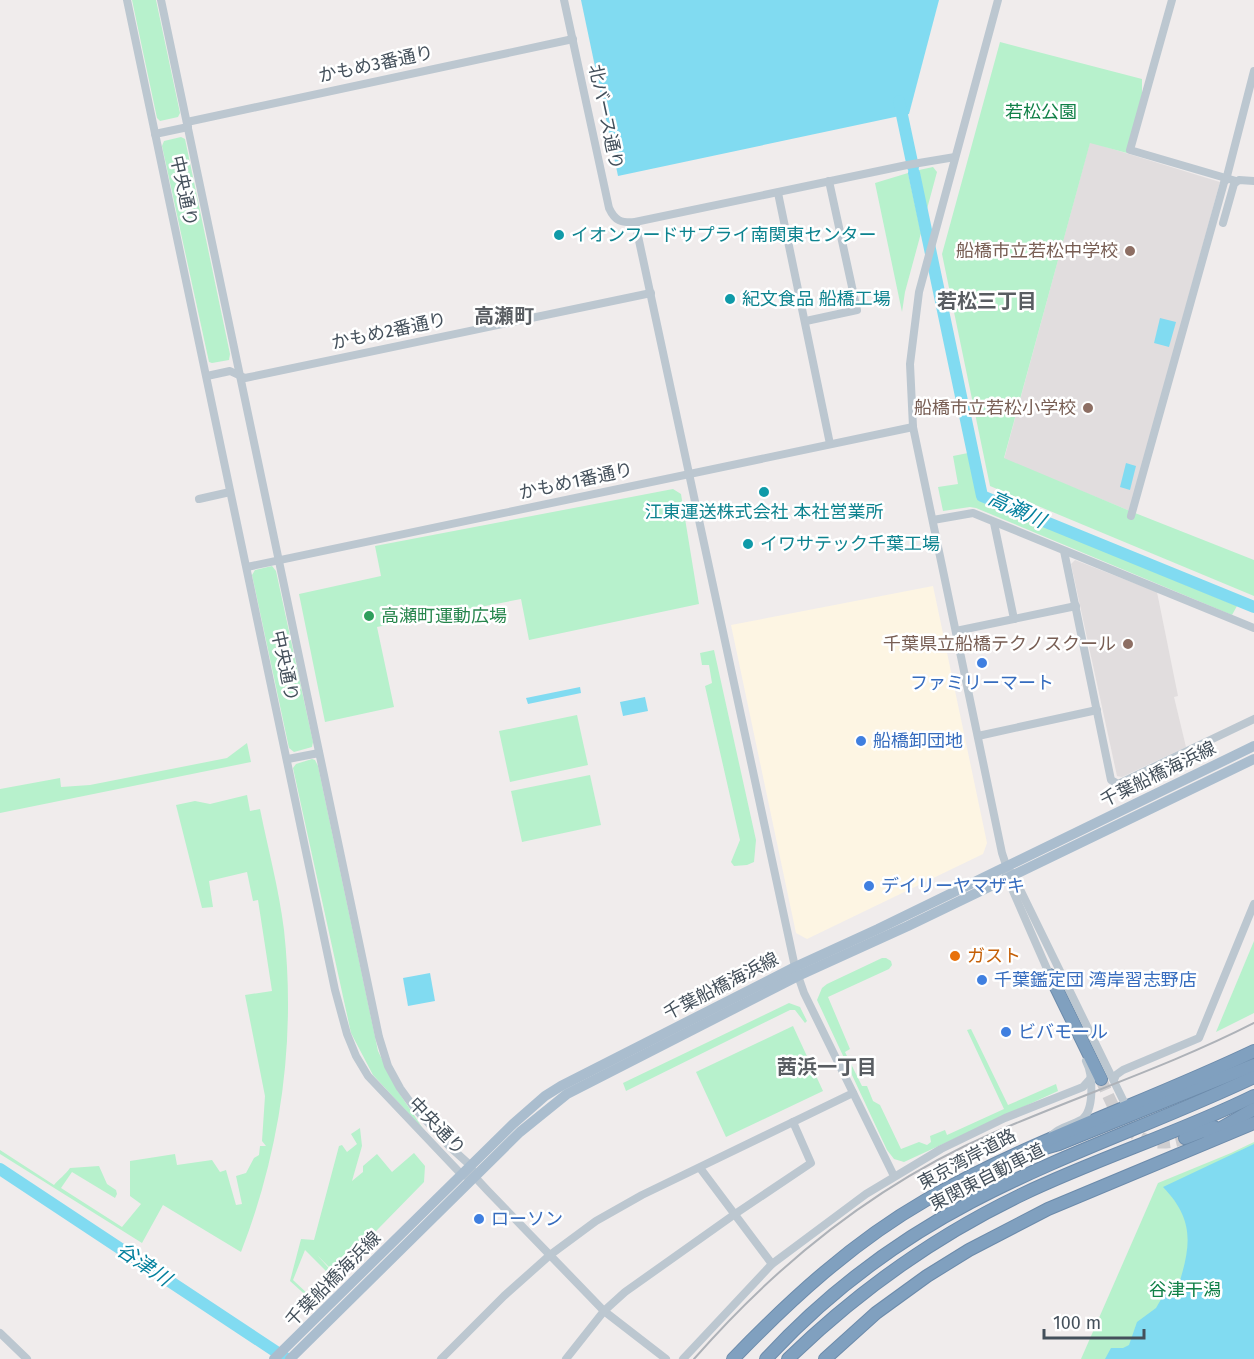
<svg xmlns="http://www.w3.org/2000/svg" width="1254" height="1359" viewBox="0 0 1254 1359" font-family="'Fira Sans','Noto Sans JP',sans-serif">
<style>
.commercial{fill:#fdf5e3}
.education{fill:#e1ddde}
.green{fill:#b7f1cc}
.water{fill:#81dbf1}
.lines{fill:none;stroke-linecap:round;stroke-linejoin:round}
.river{stroke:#81dbf1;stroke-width:12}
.highway-tunnel{stroke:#cecdcf;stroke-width:12;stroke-dasharray:12 6;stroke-linecap:butt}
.highway-casing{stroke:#6c8bab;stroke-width:14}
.minor{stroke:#bcc7d0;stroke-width:8}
.major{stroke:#aabdce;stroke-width:10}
.highway{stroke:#80a0bf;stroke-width:12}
.rail{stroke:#aeb2b8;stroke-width:2}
.culture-dot{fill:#0f9aa8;stroke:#fff;stroke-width:2}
.education-dot{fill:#8d6e63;stroke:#fff;stroke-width:2}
.leisure-dot{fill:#2e9e5b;stroke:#fff;stroke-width:2}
.shop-dot{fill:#3f7fe0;stroke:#fff;stroke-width:2}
.food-dot{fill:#e8710a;stroke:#fff;stroke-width:2}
.labels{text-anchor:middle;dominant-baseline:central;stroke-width:5;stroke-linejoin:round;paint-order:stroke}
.street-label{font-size:18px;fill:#44505b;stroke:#fff}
.park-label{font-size:18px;fill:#118047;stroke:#fff}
.culture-label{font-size:18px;fill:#0d838f;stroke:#fff;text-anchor:start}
.education-label{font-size:18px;fill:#785e54;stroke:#fff;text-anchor:end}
.leisure-label{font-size:18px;fill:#27864d;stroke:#fff;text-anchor:start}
.shop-label{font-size:18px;fill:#366cbe;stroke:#fff;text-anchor:start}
.food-label{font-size:18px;fill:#c56008;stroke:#fff;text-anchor:start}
.neighbourhood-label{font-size:20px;font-weight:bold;fill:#595d62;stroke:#fff}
.water-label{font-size:20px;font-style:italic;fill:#04819e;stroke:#fff}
</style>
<rect width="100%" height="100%" fill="#f0ecec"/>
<path class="commercial" d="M933,586L987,843L983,854L807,939L796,933L731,625Z"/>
<g class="education">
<path d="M1090,142L1220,182L1130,511L1004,459Z"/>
<path d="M1075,560L1157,592L1178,696L1174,697L1186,747L1122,777L1117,776L1071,564Z"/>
</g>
<g class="green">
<path d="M132,0H156L180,113L178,117L160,121L157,118Z"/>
<path d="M1000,42L1142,79V94L1127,153L1090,143L1004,458L1130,511L1254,560V596L990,486L942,254Z"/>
<path d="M181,137L185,139L230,354L229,360L212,363L209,362L162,146L164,141Z"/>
<path d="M933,167L937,172L927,209L919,170Z"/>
<path d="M908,173L921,233L905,292L902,312L875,183Z"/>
<path d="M968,453L978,499L1237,606L1232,615L976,508L970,507L943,511L938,487L958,484L953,456Z"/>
<path d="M673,489L681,494L699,604L529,640L521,599L377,627L394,707L325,722L299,594L381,576L375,546Z"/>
<path d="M272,566L276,571L313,742L312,747L294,752L289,748L252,575L255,570Z"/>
<path d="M714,650L756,840L754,862L747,865L734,866L731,862L740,840L705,686L712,683L709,665H702L700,653Z"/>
<path d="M577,715L588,765L510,782L499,731Z"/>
<path d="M247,743L251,762L0,813V789L60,778L61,787L90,785L227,758Z"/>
<path d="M312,759L315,760L318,766L378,1051L397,1090L424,1130L373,1075L351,1033L293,768L296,764Z"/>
<path d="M590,775L601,825L522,842L511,791Z"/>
<path d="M247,795L250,811L260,809C268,849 279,889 284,930C296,1040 281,1149 241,1252L163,1205L142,1243L0,1154V1150L54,1185C59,1179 65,1175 70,1168L99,1166L107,1184L116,1190L117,1194L115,1198L72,1172L61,1188L122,1227L141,1204L130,1196V1161L175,1154L177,1165L212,1160L220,1172L226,1170L236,1205L242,1204L236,1176L246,1173L254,1158L259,1155L260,1146H266L262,1141L265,1096L245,995L272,991L258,900L253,901L247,872L209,881L213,907L202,908L176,805L195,801L210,804Z"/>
<path d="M1254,941V1013L1216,1032Z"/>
<path d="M882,958H886L891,961L892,965L889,969L828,997L850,1049L845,1052L862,1086H867L873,1101L880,1105L901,1149L919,1142L927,1145L931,1142L930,1136L945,1130L947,1135L1004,1109L967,1030L971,1029L1008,1105L1056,1084L1058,1091L904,1162L894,1159L887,1150L817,1000L822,988L827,984Z"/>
<path d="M789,1003L800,1007L807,1021L805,1023L795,1010H790L626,1091L623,1083Z"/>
<path d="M793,1026L823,1091L726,1137L696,1072Z"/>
<path d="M360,1128L362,1146L352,1181L363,1172V1166L377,1154L392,1172L414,1153L425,1166L424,1182L335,1273L317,1255L335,1275L332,1277L305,1250L293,1280L310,1296L324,1283L326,1284L311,1300L290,1281L301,1239L314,1240L339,1146L342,1145L347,1152L357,1144L351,1134Z"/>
<path d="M1254,1142V1359H1081L1158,1183L1231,1153Z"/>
</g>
<g class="water">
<path d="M581,0H939L909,114L618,176Z"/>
<path d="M1160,318L1176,322L1169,347L1154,343Z"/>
<path d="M1126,463L1136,466L1130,490L1120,487Z"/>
<path d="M580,687L581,693L528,704L526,698Z"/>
<path d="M645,697L648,711L623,716L620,702Z"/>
<path d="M430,973L435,1001L408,1006L403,978Z"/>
<path d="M1254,1144V1359H1105L1111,1348H1123L1129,1345L1137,1322L1156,1308L1167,1289L1178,1287C1191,1246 1195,1220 1163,1187Z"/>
</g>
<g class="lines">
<g class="river">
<path d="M899,101L913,167"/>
<path d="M914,173L982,496L1254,607"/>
<path d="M0,1169L287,1359"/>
</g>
<path class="highway-tunnel" d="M1101,1079C1117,1118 1135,1156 1185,1138"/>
<g class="highway-casing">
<g id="highway">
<path d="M1050,975L1101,1079"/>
<path d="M1209,1135L1254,1109"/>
<path d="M1185,1138L1214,1127"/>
<path d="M1036,1147L1045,1148L1059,1144L1254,1065"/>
<path d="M733,1359C791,1299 853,1242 926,1200C1031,1140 1145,1103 1254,1051"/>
<path d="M766,1359C824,1296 895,1242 971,1202C1062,1154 1161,1121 1254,1077"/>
<path d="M788,1359C858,1291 935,1236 1023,1194C1098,1158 1179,1133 1254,1096"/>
<path d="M825,1359L876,1313L927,1276L969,1250L1048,1209L1254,1123"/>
</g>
</g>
<g class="minor">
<path d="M127,0L335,990L347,1034L356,1056L368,1076L462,1175L467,1176"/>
<path d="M161,0L379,1037L388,1066L400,1088L413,1106L450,1147L471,1166L474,1176L487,1190L604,1311L666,1359"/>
<path d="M564,0L609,208C615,221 621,223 635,222L907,165L955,157"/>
<path d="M998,0L919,292L910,364L913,427L1002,853L1006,865L1013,875L1126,1106"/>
<path d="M1172,0L1130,150L1236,181"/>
<path d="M187,122L573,39"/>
<path d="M155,134L188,127"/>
<path d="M1226,180L1254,71"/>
<path d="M778,193L830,444"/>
<path d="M635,222L795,967L804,993L894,1176"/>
<path d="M1223,223L1234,184L1239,180L1254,181"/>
<path d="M806,321L857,310L829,181"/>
<path d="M207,376L230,371L245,378L250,377L651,293"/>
<path d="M199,499L230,492"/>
<path d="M1131,516L1225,179"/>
<path d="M933,520L973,513L1254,628"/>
<path d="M994,523L1014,619"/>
<path d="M1064,551L1111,780L1118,784L1254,719"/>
<path d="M247,567L913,427"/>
<path d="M956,631L1076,606"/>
<path d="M978,736L1097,710"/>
<path d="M288,759L319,753"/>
<path d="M1006,875L1051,978"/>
<path d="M1114,1080L1116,1075L1123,1070L1199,1038L1254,904"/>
<path d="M1052,1135C1061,1126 1071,1126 1081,1120C1095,1111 1093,1074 1086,1061"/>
<path d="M700,1168L772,1264"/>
<path d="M0,1333L27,1359"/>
<path d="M441,1359L504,1296L550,1255L596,1221L642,1195L853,1093"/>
<path d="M566,1359L604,1311L625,1292L735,1214L811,1163L793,1122"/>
<path d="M683,1359L772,1264L866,1194L941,1149L1005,1118L1083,1087L1091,1078"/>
</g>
<g class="major">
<path d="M274,1359L513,1124L545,1096L561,1086L795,967L878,929L1254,746"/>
<path d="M290,1359L520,1132L567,1094L798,976L908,926L1254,759"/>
</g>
<use href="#highway" class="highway"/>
<path class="rail" d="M694,1359C777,1264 876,1184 993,1133C1080,1095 1170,1066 1254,1023"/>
</g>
<g class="culture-dot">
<circle cx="559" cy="235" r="6"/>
<circle cx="730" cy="299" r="6"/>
<circle cx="764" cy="492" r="6"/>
<circle cx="748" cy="544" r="6"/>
</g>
<g class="education-dot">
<circle cx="1130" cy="251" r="6"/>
<circle cx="1088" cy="408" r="6"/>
<circle cx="1128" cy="644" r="6"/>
</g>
<circle class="leisure-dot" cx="369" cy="616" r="6"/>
<g class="shop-dot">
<circle cx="982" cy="663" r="6"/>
<circle cx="861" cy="741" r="6"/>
<circle cx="869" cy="886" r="6"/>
<circle cx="982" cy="980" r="6"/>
<circle cx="1006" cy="1032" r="6"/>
<circle cx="479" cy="1219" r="6"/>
</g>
<circle class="food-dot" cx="955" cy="956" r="6"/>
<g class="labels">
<g class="street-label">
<text transform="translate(376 64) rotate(-12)">かもめ3番通り</text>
<text transform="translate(606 117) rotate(78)">北バース通り</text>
<text transform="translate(184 191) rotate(78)">中央通り</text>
<text transform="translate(389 331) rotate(-12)">かもめ2番通り</text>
<text transform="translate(576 481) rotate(-12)">かもめ1番通り</text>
<text transform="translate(285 666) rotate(78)">中央通り</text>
<text transform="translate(1158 774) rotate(-26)">千葉船橋海浜線</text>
<text transform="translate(721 986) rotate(-27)">千葉船橋海浜線</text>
<text transform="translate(437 1126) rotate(46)">中央通り</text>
<text transform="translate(967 1159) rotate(-28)">東京湾岸道路</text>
<text transform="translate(987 1177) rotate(-27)">東関東自動車道</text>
<text transform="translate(333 1279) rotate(-45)">千葉船橋海浜線</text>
</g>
<g class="park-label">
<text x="1041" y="112">若松公園</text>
<text x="1185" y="1290">谷津干潟</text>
</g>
<g class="culture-label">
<text x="571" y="235">イオンフードサプライ南関東センター</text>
<text x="742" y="299">紀文食品 船橋工場</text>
<text x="764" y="512" text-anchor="middle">江東運送株式会社 本社営業所</text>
<text x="760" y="544">イワサテック千葉工場</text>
</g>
<g class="education-label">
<text x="1118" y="251">船橋市立若松中学校</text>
<text x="1076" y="408">船橋市立若松小学校</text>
<text x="1116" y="644">千葉県立船橋テクノスクール</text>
</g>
<g class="leisure-label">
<text x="381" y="616">高瀬町運動広場</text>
</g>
<g class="shop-label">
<text x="982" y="683" text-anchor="middle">ファミリーマート</text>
<text x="873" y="741">船橋卸団地</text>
<text x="881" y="886">デイリーヤマザキ</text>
<text x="994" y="980">千葉鑑定団 湾岸習志野店</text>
<text x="1018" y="1032">ビバモール</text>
<text x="491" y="1219">ローソン</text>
</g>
<g class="food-label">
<text x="967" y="956">ガスト</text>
</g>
<g class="neighbourhood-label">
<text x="987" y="301">若松三丁目</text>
<text x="504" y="316">高瀬町</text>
<text x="827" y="1067">茜浜一丁目</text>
</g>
<g class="water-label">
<text transform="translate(1017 509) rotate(25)">高瀬川</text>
<text transform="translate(144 1264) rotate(34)">谷津川</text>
</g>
</g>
<path d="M1044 1329v9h100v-9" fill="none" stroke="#44505b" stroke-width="3"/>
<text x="1053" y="1329" font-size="18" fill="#44505b" stroke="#ffffff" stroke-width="4.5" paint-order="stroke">100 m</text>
</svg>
